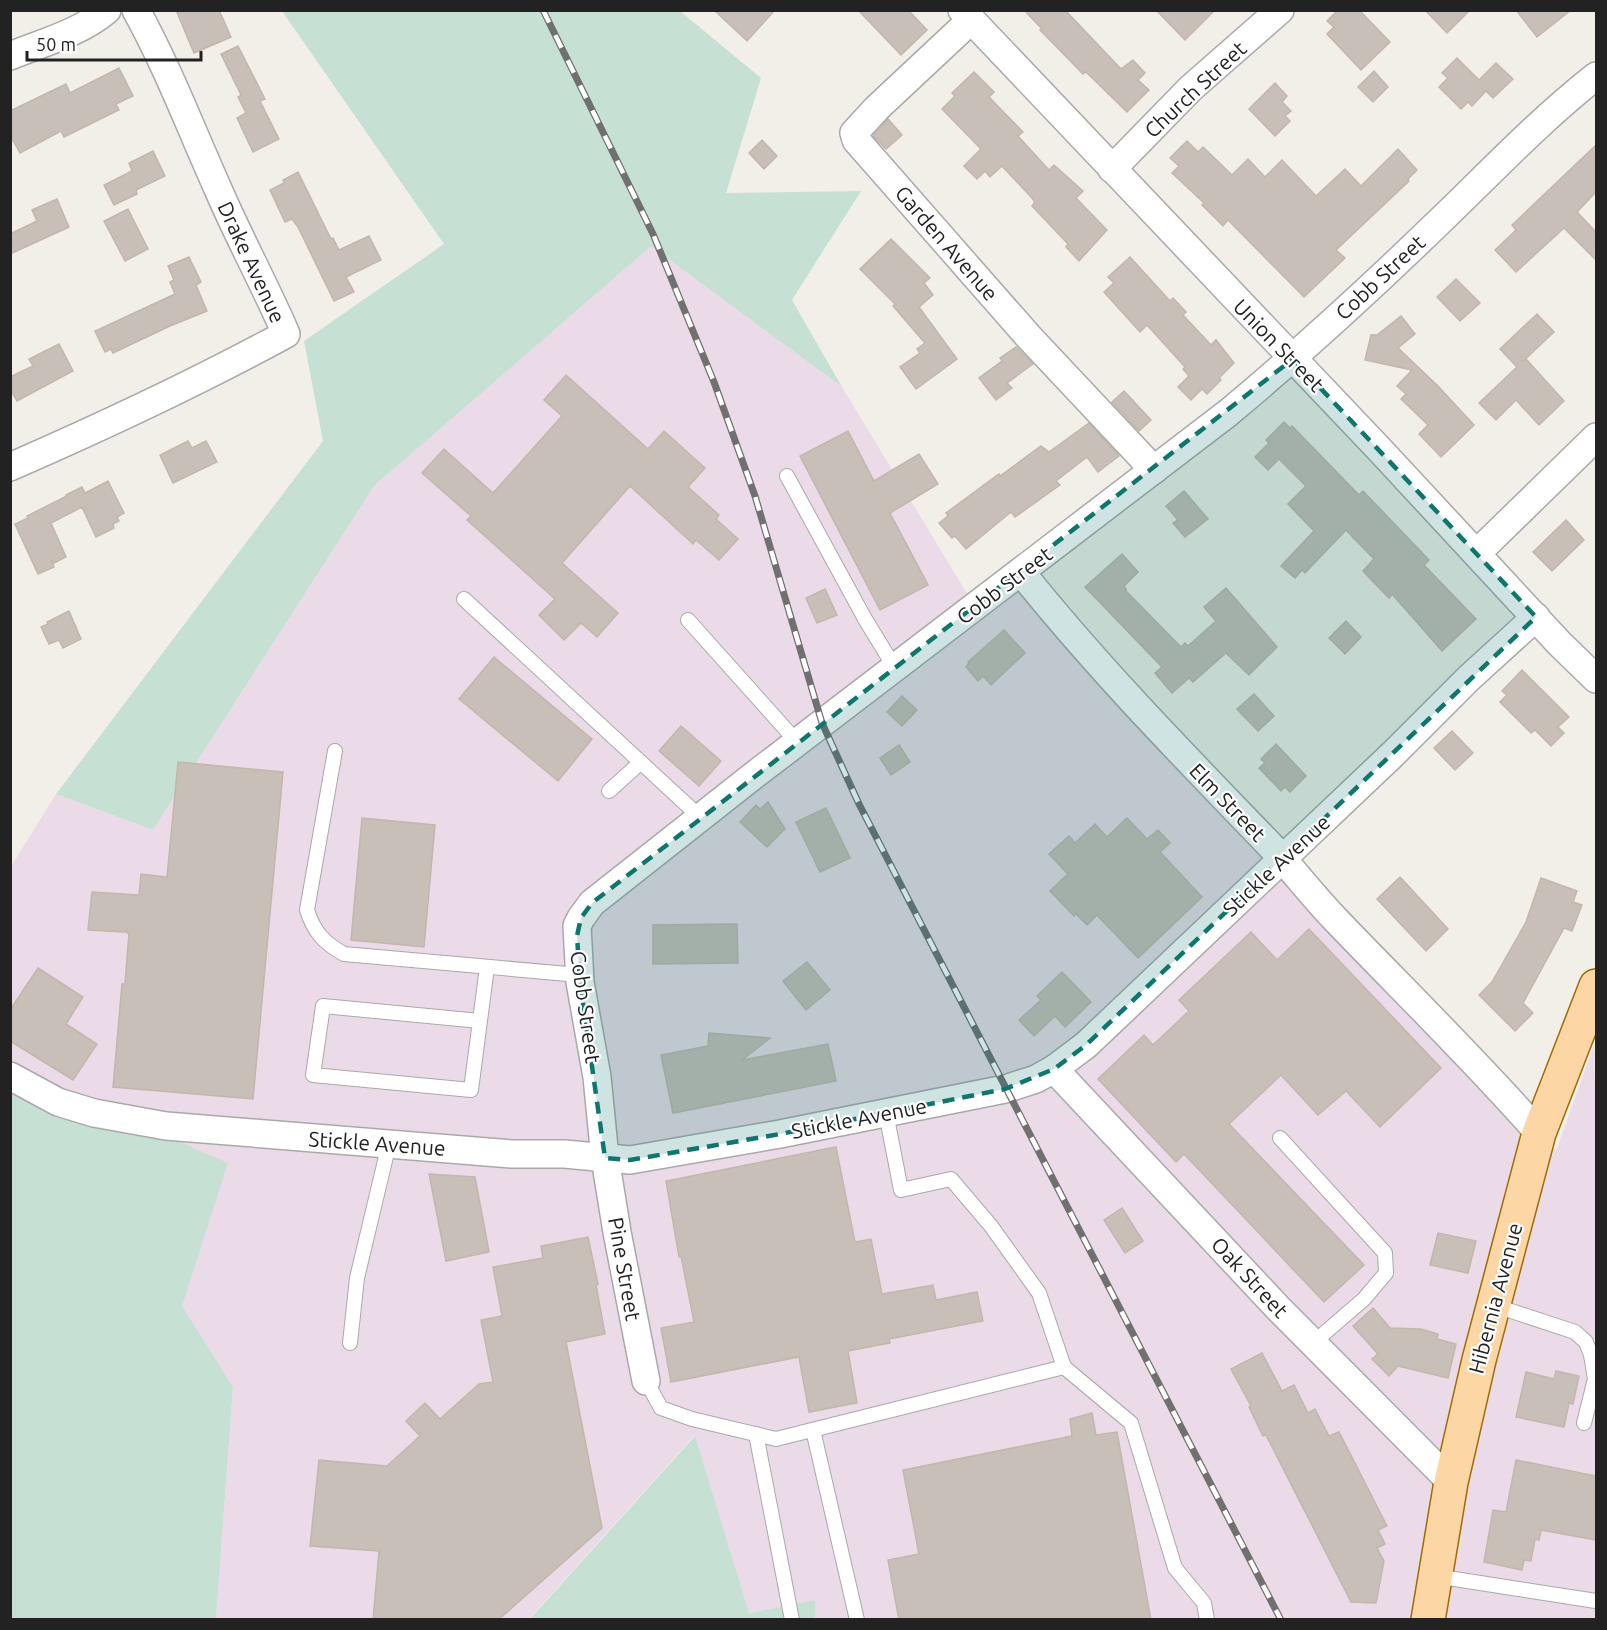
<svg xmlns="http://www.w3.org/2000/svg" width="1607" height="1630" viewBox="0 0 1607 1630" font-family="Ubuntu,sans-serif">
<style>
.industrial{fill:#ebdbe8}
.wetland{fill:#c6e0d4}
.building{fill:#c7bfb8;stroke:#c4b6ab;stroke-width:1.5}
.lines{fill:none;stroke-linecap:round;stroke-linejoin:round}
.lane-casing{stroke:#a9a9a9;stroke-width:16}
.street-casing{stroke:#a9a9a9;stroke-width:30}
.primary-casing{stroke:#a06b00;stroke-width:36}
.lane{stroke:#fff;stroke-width:14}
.street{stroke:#fff;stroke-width:27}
.primary{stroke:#fcd6a4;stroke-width:33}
.rail-casing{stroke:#707070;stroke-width:7}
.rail{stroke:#fff;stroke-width:4.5;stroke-dasharray:14;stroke-linecap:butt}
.marked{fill:#0f766e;fill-opacity:0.2;stroke:#0f766e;stroke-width:4.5;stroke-dasharray:12 8;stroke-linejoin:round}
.labels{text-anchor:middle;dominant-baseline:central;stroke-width:4.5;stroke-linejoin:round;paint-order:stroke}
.street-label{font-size:21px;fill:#222;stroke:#fff}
</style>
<rect width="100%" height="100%" fill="#f2efe9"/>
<path class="industrial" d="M651,245L842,387L977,610L1018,581L1556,1151L1594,1045L1596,1137V1619L815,1620V1600L749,1613L694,1436L529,1619H216L233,1387L181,1306L227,1163L11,1107L10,868L56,794L153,830L374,486Z"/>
<g class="wetland">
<path d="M282,11H680L761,78L726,193L861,191L792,300L842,387L651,246L374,486L153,830L56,794L323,441L304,341L444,244Z"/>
<path d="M10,1068L228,1163L182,1306L233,1387L216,1619H11Z"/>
<path d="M695,1436L749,1613L815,1600V1619L529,1620Z"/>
</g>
<g class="building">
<path d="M176,10H219L231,37L194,53Z"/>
<path d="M714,10H775L747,41Z"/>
<path d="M858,10H908L927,30L901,55Z"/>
<path d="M1024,10H1065L1121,69L1133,60L1145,73L1138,80L1149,90L1127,112L1086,72L1083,74L1040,30L1042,29Z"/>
<path d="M1156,10H1215L1185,40Z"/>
<path d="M1338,10H1359L1390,42L1361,70L1327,34L1334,27L1327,21Z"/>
<path d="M1425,10H1470L1447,33Z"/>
<path d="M1516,10H1571L1537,37Z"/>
<path d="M238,46L265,99L260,101L279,139L253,152L237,118L246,113L238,97L241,95L221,54Z"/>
<path d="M1457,58L1479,80L1496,63L1513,79L1493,98L1486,91L1472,106L1468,102L1461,109L1439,87L1448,78L1442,73Z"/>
<path d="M119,68L133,96L116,104L119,110L64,137L61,131L20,153L10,135V111L66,84L70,93Z"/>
<path d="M1374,71L1388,87L1373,102L1358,87Z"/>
<path d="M974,72L994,92L989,97L1023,132L1018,136L1049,170L1054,165L1083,191L1076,198L1107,230L1079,261L1066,247L1068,244L1032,206L1035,202L1031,197L1002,166L990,177L985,171L977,179L964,166L981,149L942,109L955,96L952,93Z"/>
<path d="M1275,83L1287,96L1282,102L1291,111L1285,116L1290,121L1275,136L1249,109Z"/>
<path d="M888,119L902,135L886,149L873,136Z"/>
<path d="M762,140L777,156L764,169L749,153Z"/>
<path d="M1187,141L1198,152L1203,147L1232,175L1248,159L1265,177L1282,160L1316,196L1345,169L1361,186L1398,149L1417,170L1408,179L1409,181L1336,250L1345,258L1304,297L1228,220L1223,226L1202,205L1204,203L1172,173L1179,166L1170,158Z"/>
<path d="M1596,145V192L1577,212L1596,232V260L1564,228L1516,272L1495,250L1516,230L1512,225Z"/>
<path d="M153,151L165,176L136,190L137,194L114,205L104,185L132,171L129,163Z"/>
<path d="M298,172L331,239L333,238L339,250L369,236L381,260L346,277L354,292L334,301L298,227L292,219L285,222L270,190L284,183L283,180Z"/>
<path d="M57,199L69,227L10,254V234L37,221L32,210Z"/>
<path d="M128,209L148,249L125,261L104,221Z"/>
<path d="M891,239L930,278L924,283L933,295L919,307L957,359L916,389L900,367L920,353L917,349L925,343L893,306L895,304L860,269Z"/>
<path d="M189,257L201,282L196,285L207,311L170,326L113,353L111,349L105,352L95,331L175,294L170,282L174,280L168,266Z"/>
<path d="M1130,257L1170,301L1173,298L1186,312L1183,315L1211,345L1216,340L1234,363L1219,378L1221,380L1207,394L1202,389L1191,400L1178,387L1189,376L1183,369L1185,367L1147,325L1140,332L1104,292L1114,283L1108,277Z"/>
<path d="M1456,279L1480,303L1460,321L1437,297Z"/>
<path d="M1537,314L1554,332L1522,362L1526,359L1564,401L1539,425L1516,400L1496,420L1479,403L1517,367L1500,349Z"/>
<path d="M1401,316L1415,334L1398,348L1437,385L1474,425L1441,457L1419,434L1428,425L1401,399L1406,394L1397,386L1412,370L1365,360L1371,335H1377Z"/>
<path d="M59,344L73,371L17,401L10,389V377L33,366L29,359Z"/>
<path d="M1016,347L1033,364L1007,383L1012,388L996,400L979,378L1002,361L1000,358Z"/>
<path d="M566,375L648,449L664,431L705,468L688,487L719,515L716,519L738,539L719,560L696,540L693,544L630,486L562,563L618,613L597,637L581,623L564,640L539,615L555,599L467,520L471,516L422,473L444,449L493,493L562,416L544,400Z"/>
<path d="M1124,391L1151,420L1139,431L1112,402Z"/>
<path d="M1284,422L1290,428L1292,426L1359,495L1363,491L1429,560L1424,565L1476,619L1442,651L1392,594L1389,598L1363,571L1374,559L1346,530L1305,573L1302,570L1295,578L1281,566L1314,531L1288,504L1306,486L1279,459L1268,470L1255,457L1269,443L1266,440Z"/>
<path d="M1089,423L1119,456L1098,472L1087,457L1056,481L1060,485L1015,517L1011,512L966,549L955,536L952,538L939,523L948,516L946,513L999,474L1000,476L1041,446L1049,452Z"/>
<path d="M848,431L874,481L919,454L938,484L890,513L928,585L880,610L800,456Z"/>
<path d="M188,441L192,448L206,441L217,462L173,483L160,455Z"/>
<path d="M108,481L124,513L117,517L119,521L113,524L114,528L96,537L82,507L51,523L66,557L54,563L51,560L54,567L38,574L15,524L28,518L27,516L67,496L66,495L82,487L85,493Z"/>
<path d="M1184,491L1208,519L1185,537L1173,523L1178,520L1166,506Z"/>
<path d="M1566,520L1584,540L1552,571L1533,552Z"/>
<path d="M1122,554L1138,572L1124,586L1126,589L1125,590L1181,647L1185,643L1188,646L1216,621L1204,607L1226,588L1277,647L1249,675L1226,653L1193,682L1189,678L1172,693L1155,673L1162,667L1085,587Z"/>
<path d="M825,589L837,615L817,623L806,598Z"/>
<path d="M69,611L81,639L63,648L59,640L49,644L41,627L48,624L47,622Z"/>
<path d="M1346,621L1361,637L1345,654L1329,638Z"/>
<path d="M1004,630L1025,653L991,685L983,676L978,681L966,667L969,663L968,662Z"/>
<path d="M494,657L592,739L558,781L459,699Z"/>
<path d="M1522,670L1569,717L1558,727L1564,733L1551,746L1535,730L1531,733L1500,702L1507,695L1502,691Z"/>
<path d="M1254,694L1274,716L1258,731L1237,709Z"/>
<path d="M902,696L917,710L902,726L887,712Z"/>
<path d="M681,726L721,761L699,786L659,751Z"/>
<path d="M1452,731L1473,753L1455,770L1434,748Z"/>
<path d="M1276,744L1306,776L1290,792L1285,787L1281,791L1259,768L1265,763L1261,759Z"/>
<path d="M899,745L910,762L891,775L880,758Z"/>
<path d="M178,762L283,772L253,1099L113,1087L122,984H125L129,933H127V930L125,932L88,930L92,892L139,895L141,874L167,877Z"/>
<path d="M768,802L785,829L767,847L740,822L756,805L760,809Z"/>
<path d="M826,808L850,858L820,872L796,822Z"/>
<path d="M362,818L435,825L424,947L351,940Z"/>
<path d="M1127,818L1147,839L1158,830L1170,843L1160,852L1202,897L1138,958L1097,915L1087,925L1076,914L1074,916L1050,891L1068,874L1049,854L1069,836L1075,843L1095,824L1107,837Z"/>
<path d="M1400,877L1448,929L1426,951L1377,899Z"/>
<path d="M1541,878L1577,891L1573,902L1582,905L1572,931L1564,928L1523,1003L1533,1013L1515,1031L1479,995L1492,982L1526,922Z"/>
<path d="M737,924L738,963L653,964V925Z"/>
<path d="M1309,929L1441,1068L1380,1127L1346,1091L1318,1115L1281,1075L1229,1124L1364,1265L1324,1302L1184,1154L1176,1162L1098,1079L1144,1035L1153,1045L1189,1011L1179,1000L1251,932L1277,960Z"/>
<path d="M807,962L830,990L806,1010L783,981Z"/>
<path d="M38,968L83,997L66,1024L97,1044L73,1080L10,1041V1010Z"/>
<path d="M1062,972L1091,1002L1065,1027L1055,1016L1034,1036L1019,1020L1041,1000L1037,996Z"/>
<path d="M709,1033L770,1038L742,1060L828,1044L836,1081L673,1113L661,1055L708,1046Z"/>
<path d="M836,1147L855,1242L871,1239L882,1294L933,1285L936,1300L977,1292L983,1321L889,1339L890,1343L848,1351L857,1403L809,1412L799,1357L671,1382L661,1328L694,1322L681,1256L679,1257L666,1181Z"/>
<path d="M429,1174L475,1177L489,1252L446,1261Z"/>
<path d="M1122,1208L1143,1241L1125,1253L1104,1220Z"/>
<path d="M1438,1233L1476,1241L1468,1273L1430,1265Z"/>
<path d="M588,1237L598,1284L596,1285L605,1334L566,1342L602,1528L498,1620H373L379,1551L310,1546L319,1460L387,1466L420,1436L406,1421L425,1403L440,1419L479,1384L493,1382L481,1320L502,1316L493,1267L543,1258L541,1246Z"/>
<path d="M1373,1308L1390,1328L1421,1329L1438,1334L1437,1339L1456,1344L1448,1378L1398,1366L1389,1376L1372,1359L1378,1354L1353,1326Z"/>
<path d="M1262,1353L1282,1391L1294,1385L1308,1413L1315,1409L1329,1436L1339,1432L1387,1526L1378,1530L1385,1544L1377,1548L1384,1561L1376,1603L1351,1602L1266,1435L1263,1436L1249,1407L1251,1406L1231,1369Z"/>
<path d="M1556,1371L1579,1376L1573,1404L1569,1403L1564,1427L1516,1417L1526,1372L1554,1379Z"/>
<path d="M1092,1413L1096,1435L1117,1432L1151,1620H899L888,1560L919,1554L903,1470L1072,1436L1070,1419Z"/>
<path d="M1516,1460L1596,1476V1540L1541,1530L1539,1540L1535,1539L1531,1561L1524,1560L1522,1570L1484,1562L1493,1510L1506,1512Z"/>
</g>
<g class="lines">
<g class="lane-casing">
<g id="lane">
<path d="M787,476L865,619L895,668"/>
<path d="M464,599L700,817"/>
<path d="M688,620L797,742"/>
<path d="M335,751L307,910C314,932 324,943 344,954L579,975"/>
<path d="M609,791L641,762"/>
<path d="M480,1021L323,1006L313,1075L471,1090L487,967"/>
<path d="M1280,1138L1385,1253L1386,1273L1364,1299L1313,1343"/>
<path d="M1493,1305L1575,1332L1586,1342L1591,1355L1595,1379L1584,1423"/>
<path d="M350,1343L357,1278L389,1144"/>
<path d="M1064,1367L1131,1423L1175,1568L1204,1603L1207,1620"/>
<path d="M646,1381L661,1408L692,1419L776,1439L1064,1367L1039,1293L991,1226L951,1179L901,1190L886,1113"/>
<path d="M813,1430L857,1620"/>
<path d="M756,1434L792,1620"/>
<path d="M1435,1576L1596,1601"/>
</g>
</g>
<g class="street-casing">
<g id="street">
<path d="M962,10L1380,450L1559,643L1596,679"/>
<path d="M971,20L877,108L854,133L856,140L1028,336L1154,470"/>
<path d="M10,56C42,43 80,33 107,10"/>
<path d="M1112,169L1191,88L1280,10"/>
<path d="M10,467C104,426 196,383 286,334C265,285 239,238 218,189C191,129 168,68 136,10"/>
<path d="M1477,553L1596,437"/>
<path d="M1021,572C1097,667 1182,754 1266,841C1290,866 1311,894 1335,919C1403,990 1474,1059 1539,1133"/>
<path d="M1054,1069L1278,1308L1451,1482"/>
<path d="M10,1076L58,1102L94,1113L166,1126L512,1154H564L630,1160L780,1134L1005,1089L1036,1079L1054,1069L1086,1045L1393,754L1469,678L1536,617"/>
<path d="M646,1381L617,1232L605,1158L597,1077L580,982L577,926L581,918L592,903L753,776L1228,413C1301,352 1372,287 1440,221C1491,172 1540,120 1596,76"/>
</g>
</g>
<g class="primary-casing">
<path id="primary" d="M1428,1620L1451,1482L1479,1360L1539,1133L1596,986"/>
</g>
<use href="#lane" class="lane"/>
<use href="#street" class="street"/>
<use href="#primary" class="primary"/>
<g class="rail-casing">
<path id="rail" d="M543,10L653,234L714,382L755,496L822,723L859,804L1281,1620"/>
</g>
<use href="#rail" class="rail"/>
</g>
<path class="marked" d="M1293,359L1536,617L1086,1045L1054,1069L1005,1089L780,1134L630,1160L605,1158L580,982L577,936L581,918L592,903Z"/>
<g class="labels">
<g class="street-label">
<text transform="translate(1195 89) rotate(-43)">Church Street</text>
<text transform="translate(947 243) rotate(49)">Garden Avenue</text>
<text transform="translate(252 262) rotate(65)">Drake Avenue</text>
<text transform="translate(1380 277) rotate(-43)">Cobb Street</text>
<text transform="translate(1279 345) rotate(46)">Union Street</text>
<text transform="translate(1004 585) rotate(-37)">Cobb Street</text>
<text transform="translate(1228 802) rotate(46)">Elm Street</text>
<text transform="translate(1276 865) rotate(-43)">Stickle Avenue</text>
<text transform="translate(586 1007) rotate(82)">Cobb Street</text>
<text transform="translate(859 1118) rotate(-11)">Stickle Avenue</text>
<text transform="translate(377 1143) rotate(4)">Stickle Avenue</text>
<text transform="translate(625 1269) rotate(80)">Pine Street</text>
<text transform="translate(1250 1277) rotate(47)">Oak Street</text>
<text transform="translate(1495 1298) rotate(-75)">Hibernia Avenue</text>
</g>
</g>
<rect width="1607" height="1630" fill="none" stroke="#222222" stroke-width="24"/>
<path d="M27 51v9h174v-9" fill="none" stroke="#222222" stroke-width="3"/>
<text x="36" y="51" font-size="18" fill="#222222" stroke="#ffffff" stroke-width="4.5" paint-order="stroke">50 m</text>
</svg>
